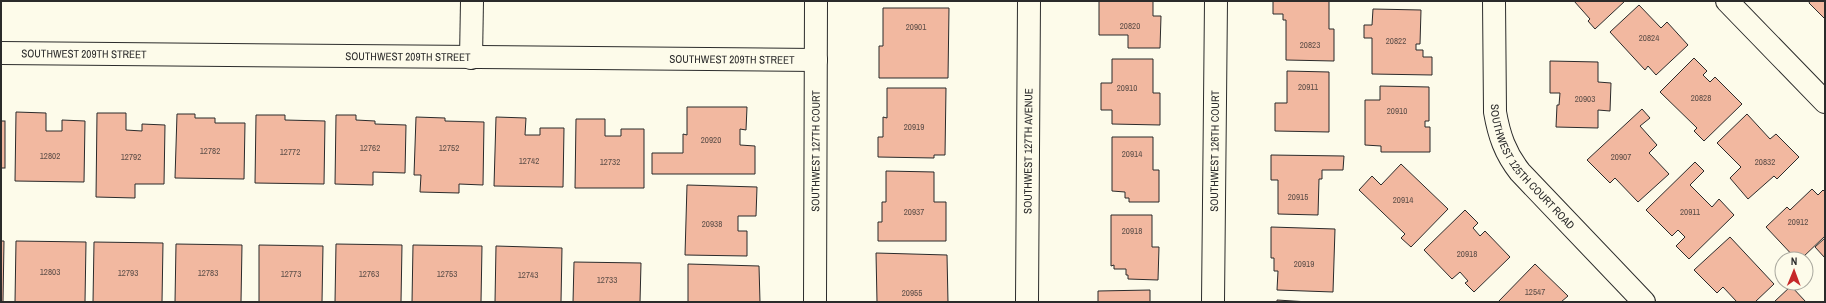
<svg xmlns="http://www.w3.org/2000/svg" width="1826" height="303" viewBox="0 0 1826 303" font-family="'Archivo Narrow',sans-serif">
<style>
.building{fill:#f2b8a0;stroke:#2b2b2b}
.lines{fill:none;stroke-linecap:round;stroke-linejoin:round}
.minor-casing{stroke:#2b2b2b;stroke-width:24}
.minor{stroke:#fdfbea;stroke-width:22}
.labels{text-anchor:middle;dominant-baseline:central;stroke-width:3;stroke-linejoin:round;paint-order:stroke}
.number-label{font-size:9px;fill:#5d4e48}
.street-label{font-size:11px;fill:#2b2b2b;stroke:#fdfbea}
</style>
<rect width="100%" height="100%" fill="#fdfbea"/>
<g class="building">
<path d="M1099,1H1153V16H1161L1160,48H1128V35H1099Z"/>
<path d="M1273,1H1329V29H1334V61L1286,60V20H1283V14H1273Z"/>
<path d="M1574,1H1625L1595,29L1588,21L1590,19Z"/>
<path d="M1810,1H1825V19L1809,3Z"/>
<path d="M1639,5L1661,28L1667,22L1688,45L1656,75L1648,66L1645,70L1610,32Z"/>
<path d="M883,8H949L948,78H879V46H883Z"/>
<path d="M1373,9L1421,10L1420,44H1416V50H1423V57H1432V75L1372,74V38H1364V25H1372Z"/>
<path d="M1694,58L1707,71L1703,75L1710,82L1715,77L1742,104L1704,141L1694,131L1697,128L1660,92Z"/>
<path d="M1112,59H1153V93H1160V125L1112,124V110H1101V83H1112Z"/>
<path d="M1550,61L1598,62V82L1611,83L1610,111L1598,110V128L1556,127L1557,105H1559L1560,93H1550Z"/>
<path d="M1287,71L1329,72V132L1275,131V103H1287Z"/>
<path d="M1380,86L1429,87V121H1425V127H1430V152H1381V146L1365,145V100H1380Z"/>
<path d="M887,88H946L945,155H934V158L878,157V137H883V117L887,118Z"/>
<path d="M687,107H747L746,130L740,129V145L755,146V174H652V153H683V134L687,135Z"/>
<path d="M1642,109L1650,118L1640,126L1657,145L1649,153L1669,174L1638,202L1615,178L1610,183L1587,160Z"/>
<path d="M16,112L46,113V131H62V120L85,121L84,182L15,181Z"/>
<path d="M97,113H126V130L142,131V124L165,125L164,184H135V198L96,197Z"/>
<path d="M177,114H195V118H215V123H245L244,179L175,178Z"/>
<path d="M1747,114L1770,139L1776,134L1799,157L1777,179L1774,176L1748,199L1730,178L1741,167L1717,143Z"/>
<path d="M256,115H285V120L325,121L324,184L255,183Z"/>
<path d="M336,115H356V120L375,121V124L406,125L405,173L373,172V185L335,184Z"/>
<path d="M416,117L445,118V121L484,122L483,185L459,184V193L420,192L421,175H414Z"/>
<path d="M496,117L526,118L525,135H540V128H564L563,187L494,186Z"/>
<path d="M576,119H605V136H621V129H644V188H575Z"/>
<rect x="1" y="121" width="4" height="47"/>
<path d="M1112,137H1153V170H1159V202H1129V198H1125V192L1112,191Z"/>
<path d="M1271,155L1344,156L1343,170H1322V179H1319L1318,215L1278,214V180H1271Z"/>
<path d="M1695,162L1704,171L1690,185L1712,207L1719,199L1734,215L1689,259L1676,246L1685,237L1678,230L1672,236L1646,210Z"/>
<path d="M1401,164L1448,209L1411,247L1401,238L1405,234L1359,190L1372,176L1381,185Z"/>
<path d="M886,171L934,172V202H946V241H878V222H882V202H886Z"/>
<path d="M687,185L757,187L756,216H738V231H747V256L685,255Z"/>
<path d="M1812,189L1818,195L1823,190L1825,192V236L1801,259H1796L1766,227L1787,207L1790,210Z"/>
<path d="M1465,210L1478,223L1473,228L1480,236L1485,231L1510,257L1474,292L1465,283L1468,281L1460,272L1452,279L1424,250Z"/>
<path d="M1111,215H1152V247H1159L1158,280L1128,279V275H1126V269H1114V265L1111,266Z"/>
<path d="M1271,227L1335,229L1333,292L1277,290L1278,271H1274V258H1271Z"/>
<path d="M1730,237L1774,284L1755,302H1737L1723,287L1717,293L1694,270Z"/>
<path d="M1825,238V258L1815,247Z"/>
<path d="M1,241H4L3,302H1Z"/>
<path d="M16,241L86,242L85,302H15Z"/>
<path d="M94,242L163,243L162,302H93Z"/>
<path d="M176,244L242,245L241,302H175Z"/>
<path d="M336,244L402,245L401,302H335Z"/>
<path d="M259,245L323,246L322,302H259Z"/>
<path d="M413,245L482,246L481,302H412Z"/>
<path d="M496,246L562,248L561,302H495Z"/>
<path d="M876,253L947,255L948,302H877Z"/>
<path d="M574,262L641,263L640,302H573Z"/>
<path d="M688,264L759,266L760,302H688Z"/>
<path d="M1535,264L1568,296L1561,302H1498Z"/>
<path d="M1791,286L1806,302H1774Z"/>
<path d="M1150,290V302H1098V291Z"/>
<path d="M1277,300L1309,302H1277Z"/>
</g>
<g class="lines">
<g class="minor-casing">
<g id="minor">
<path id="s1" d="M1494,1L1495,112C1499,135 1505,153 1520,172L1644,302"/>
<path d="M1727,1L1825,102"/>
<path id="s2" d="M1,53L816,60"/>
<path d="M471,58L472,1"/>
<path id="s3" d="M815,302L816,1"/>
<path id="s4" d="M1027,302L1029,1"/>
<path id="s5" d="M1213,302L1216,1"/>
</g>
</g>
<use href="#minor" class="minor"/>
</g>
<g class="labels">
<g class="number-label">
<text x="1130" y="26">20820</text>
<text x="916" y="27">20901</text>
<text x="1649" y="38">20824</text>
<text x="1396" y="41">20822</text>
<text x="1310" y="45">20823</text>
<text x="1308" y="87">20911</text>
<text x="1127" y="88">20910</text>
<text x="1701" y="98">20828</text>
<text x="1585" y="99">20903</text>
<text x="1397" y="111">20910</text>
<text x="914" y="127">20919</text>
<text x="711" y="140">20920</text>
<text x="370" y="148">12762</text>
<text x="449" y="148">12752</text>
<text x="210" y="151">12782</text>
<text x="290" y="152">12772</text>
<text x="1132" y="154">20914</text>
<text x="50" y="156">12802</text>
<text x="131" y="157">12792</text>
<text x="1621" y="157">20907</text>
<text x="529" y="161">12742</text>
<text x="610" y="162">12732</text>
<text x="1765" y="162">20832</text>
<text x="1298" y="197">20915</text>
<text x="1403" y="200">20914</text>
<text x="914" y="212">20937</text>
<text x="1690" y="212">20911</text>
<text x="1798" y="222">20912</text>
<text x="712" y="224">20938</text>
<text x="1132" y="231">20918</text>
<text x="1467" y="254">20918</text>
<text x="1304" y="264">20919</text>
<text x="50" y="272">12803</text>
<text x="128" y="273">12793</text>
<text x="208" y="273">12783</text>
<text x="291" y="274">12773</text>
<text x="369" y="274">12763</text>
<text x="447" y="274">12753</text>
<text x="528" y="275">12743</text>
<text x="607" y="280">12733</text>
<text x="1535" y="292">12547</text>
<text x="912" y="293">20955</text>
</g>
<g class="street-label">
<text stroke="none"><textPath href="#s2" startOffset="83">SOUTHWEST 209TH STREET</textPath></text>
<text stroke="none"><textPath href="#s2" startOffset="407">SOUTHWEST 209TH STREET</textPath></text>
<text stroke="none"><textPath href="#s2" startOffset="731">SOUTHWEST 209TH STREET</textPath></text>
<text stroke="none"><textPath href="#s3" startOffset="151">SOUTHWEST 127TH COURT</textPath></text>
<text stroke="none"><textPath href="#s4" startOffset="151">SOUTHWEST 127TH AVENUE</textPath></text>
<text stroke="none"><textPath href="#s5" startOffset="151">SOUTHWEST 126TH COURT</textPath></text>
<text stroke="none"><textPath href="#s1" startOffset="178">SOUTHWEST 125TH COURT ROAD</textPath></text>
</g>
</g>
<rect width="1826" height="303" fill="none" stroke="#2b2b2b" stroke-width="4"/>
<g transform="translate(1794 271) rotate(1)"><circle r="19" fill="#fdfbea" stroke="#a9a89e"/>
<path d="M0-3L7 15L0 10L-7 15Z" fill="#c62828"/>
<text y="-6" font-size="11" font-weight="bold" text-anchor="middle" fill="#2b2b2b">N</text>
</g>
</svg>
